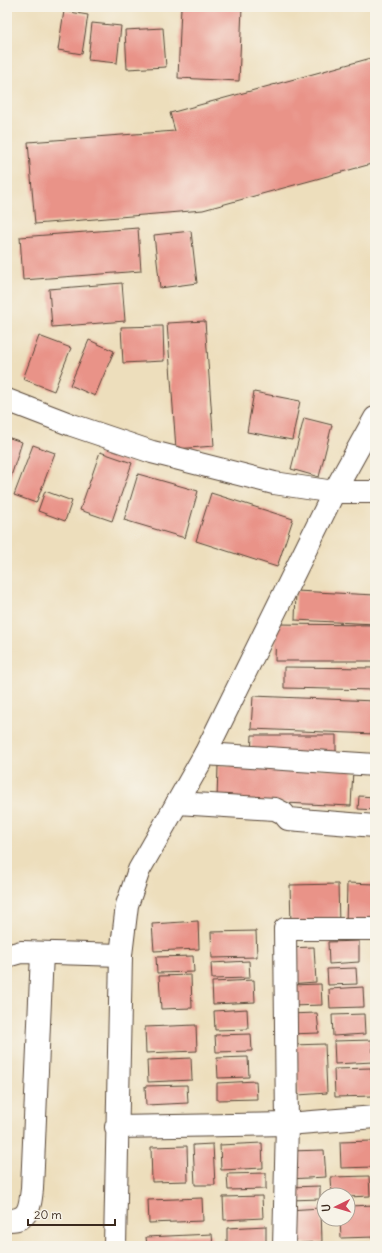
<svg xmlns="http://www.w3.org/2000/svg" width="382" height="1253" viewBox="0 0 382 1253" font-family="Delius,sans-serif">
<style>
.building{fill:#e99388}
.lines{fill:none;stroke-linecap:round;stroke-linejoin:round}
.minor-casing{stroke:#564536;stroke-width:24}
.minor{stroke:#fff;stroke-width:22}
</style>
<rect width="100%" height="100%" fill="#f7f3e8"/>
<filter id="ink" filterUnits="userSpaceOnUse"><feTurbulence type="fractalNoise" baseFrequency=".025" numOctaves="2"/><feDisplacementMap in="SourceGraphic" scale="8" xChannelSelector="R" yChannelSelector="G"/><feConvolveMatrix kernelMatrix="1 2 1 2 8 2 1 2 1" color-interpolation-filters="sRGB"/></filter>
<filter id="wash" filterUnits="userSpaceOnUse"><feTurbulence type="fractalNoise" baseFrequency=".012" numOctaves="4" result="noise"/><feDisplacementMap in="SourceGraphic" scale="16" xChannelSelector="R" yChannelSelector="G"/><feGaussianBlur stdDeviation="0.9" result="paint"/><feColorMatrix in="noise" values="0 0 0 0 0 0 0 0 0 0 0 0 0 0 0 0 0 1.4 0 .05"/><feComposite in="paint" operator="in"/></filter>
<g filter="url(#wash)">
<rect width="100%" height="100%" fill="#eddebc"/>
<g id="blocks">
<g class="building">
<path d="M181,7H242L239,81L178,78Z"/>
<path d="M64,11L88,15L82,54L58,50Z"/>
<path d="M92,23L121,26L117,63L88,60Z"/>
<path d="M163,28L166,67L127,69L125,30Z"/>
<path d="M375,57V163L203,210L35,224L28,142L175,131L170,113Z"/>
<path d="M138,228L141,271L23,280L20,237Z"/>
<path d="M191,231L197,283L160,288L154,235Z"/>
<path d="M122,283L125,321L52,327L49,289Z"/>
<path d="M205,321L214,446L176,449L167,323Z"/>
<path d="M163,326L164,361L123,363L121,327Z"/>
<path d="M39,336L71,348L54,391L23,379Z"/>
<path d="M89,340L114,351L95,396L70,385Z"/>
<path d="M254,392L300,401L292,440L247,432Z"/>
<path d="M304,418L332,425L319,477L291,469Z"/>
<path d="M7,437L22,442L7,489Z"/>
<path d="M33,445L55,453L36,503L14,495Z"/>
<path d="M100,452L132,463L112,521L80,510Z"/>
<path d="M138,474L198,491L185,538L124,520Z"/>
<path d="M45,491L72,501L65,521L38,511Z"/>
<path d="M211,493L293,519L277,567L196,541Z"/>
<path d="M296,591L375,595V624L295,620Z"/>
<path d="M276,624L375,625V661H275Z"/>
<path d="M284,667L375,668V690L284,688Z"/>
<path d="M253,696L375,701V734L251,729Z"/>
<path d="M252,735H336V755H251Z"/>
<path d="M218,765L353,770L351,806L217,800Z"/>
<path d="M359,796L375,797V810L358,809Z"/>
<path d="M347,883L375,884V927L346,926Z"/>
<path d="M338,884L339,925H291L290,885Z"/>
<path d="M198,921L199,949L154,951L152,924Z"/>
<path d="M256,931L257,957L212,958L211,932Z"/>
<path d="M359,941V962L329,964L328,942Z"/>
<path d="M314,947L316,982L288,984L286,948Z"/>
<path d="M193,956L194,972L157,973L156,957Z"/>
<path d="M249,961L250,978L212,979L211,963Z"/>
<path d="M356,968L357,984L328,985L327,969Z"/>
<path d="M191,975L192,1008L161,1009L159,976Z"/>
<path d="M254,980L255,1002L213,1004L212,982Z"/>
<path d="M321,984L322,1005L292,1006L291,985Z"/>
<path d="M363,987L364,1007L330,1008L329,989Z"/>
<path d="M247,1009L248,1029L215,1030L214,1011Z"/>
<path d="M317,1013L319,1033L289,1034L288,1014Z"/>
<path d="M364,1014L365,1034L333,1036L332,1015Z"/>
<path d="M196,1025L197,1051L146,1053L145,1027Z"/>
<path d="M251,1034L252,1051L216,1052L215,1035Z"/>
<path d="M372,1040L373,1062L335,1064L334,1041Z"/>
<path d="M325,1044L327,1093L298,1095L297,1067L292,1045Z"/>
<path d="M248,1057L249,1077L218,1078L217,1058Z"/>
<path d="M191,1058L192,1080L148,1082L147,1060Z"/>
<path d="M371,1068L373,1096L335,1097L334,1069Z"/>
<path d="M256,1081L257,1099L217,1100V1083Z"/>
<path d="M187,1085L188,1103L146,1105L145,1086Z"/>
<path d="M372,1141L373,1167L341,1168L340,1142Z"/>
<path d="M262,1143L263,1168L221,1170L220,1145Z"/>
<path d="M213,1144L215,1185H195L193,1145Z"/>
<path d="M187,1146L188,1181L152,1182L151,1147Z"/>
<path d="M324,1150L326,1177L289,1179V1151Z"/>
<path d="M266,1173V1189L228,1190L227,1174Z"/>
<path d="M369,1176L370,1196L348,1197V1195H332L331,1177Z"/>
<path d="M320,1186V1199L290,1200L289,1187Z"/>
<path d="M262,1196L263,1218L224,1220L223,1197Z"/>
<path d="M202,1198L203,1221L149,1223L148,1200Z"/>
<path d="M375,1205V1237L341,1238L340,1219H348V1206Z"/>
<path d="M321,1208L322,1242L290,1244L288,1210Z"/>
<path d="M266,1226V1245L227,1246V1228Z"/>
<path d="M212,1234L213,1246H147L146,1237Z"/>
</g>
</g>
</g>
<g filter="url(#ink)">
<use href="#blocks" fill-opacity="0" stroke="#564536" stroke-width="1"/>
<g class="lines">
<g class="minor-casing">
<g id="minor">
<path d="M7,400L72,425L152,452L274,483L334,492H375"/>
<path d="M205,754L375,765"/>
<path d="M177,803L275,809L283,813L288,819L375,826"/>
<path d="M7,956L21,952L121,955"/>
<path d="M116,1127L287,1124L375,1117"/>
<path d="M7,1220C29,1221 30,1207 32,1189L42,953"/>
<path d="M115,1246L121,955L127,905L139,870L205,754L334,492L375,418"/>
<path d="M284,1246L287,1124L285,929H375"/>
</g>
</g>
<use href="#minor" class="minor"/>
</g>
</g>
<rect width="382" height="1253" fill="none" stroke="#f7f3e8" stroke-width="24"/>
<g transform="translate(336 1207) rotate(265)"><circle r="19" fill="#f7f3e8" stroke="#aca397"/>
<path d="M0-3L7 15L0 10L-7 15Z" fill="#d1495b"/>
<text y="-6" font-size="11" font-weight="bold" text-anchor="middle" fill="#3b2a1e">U</text>
</g>
<path d="M28 1219v6h87v-6" fill="none" stroke="#3b2a1e" stroke-width="2"/>
<text x="34" y="1219" font-size="12" fill="#3b2a1e" stroke="#f7f3e8" stroke-width="3" paint-order="stroke">20 m</text>
</svg>
